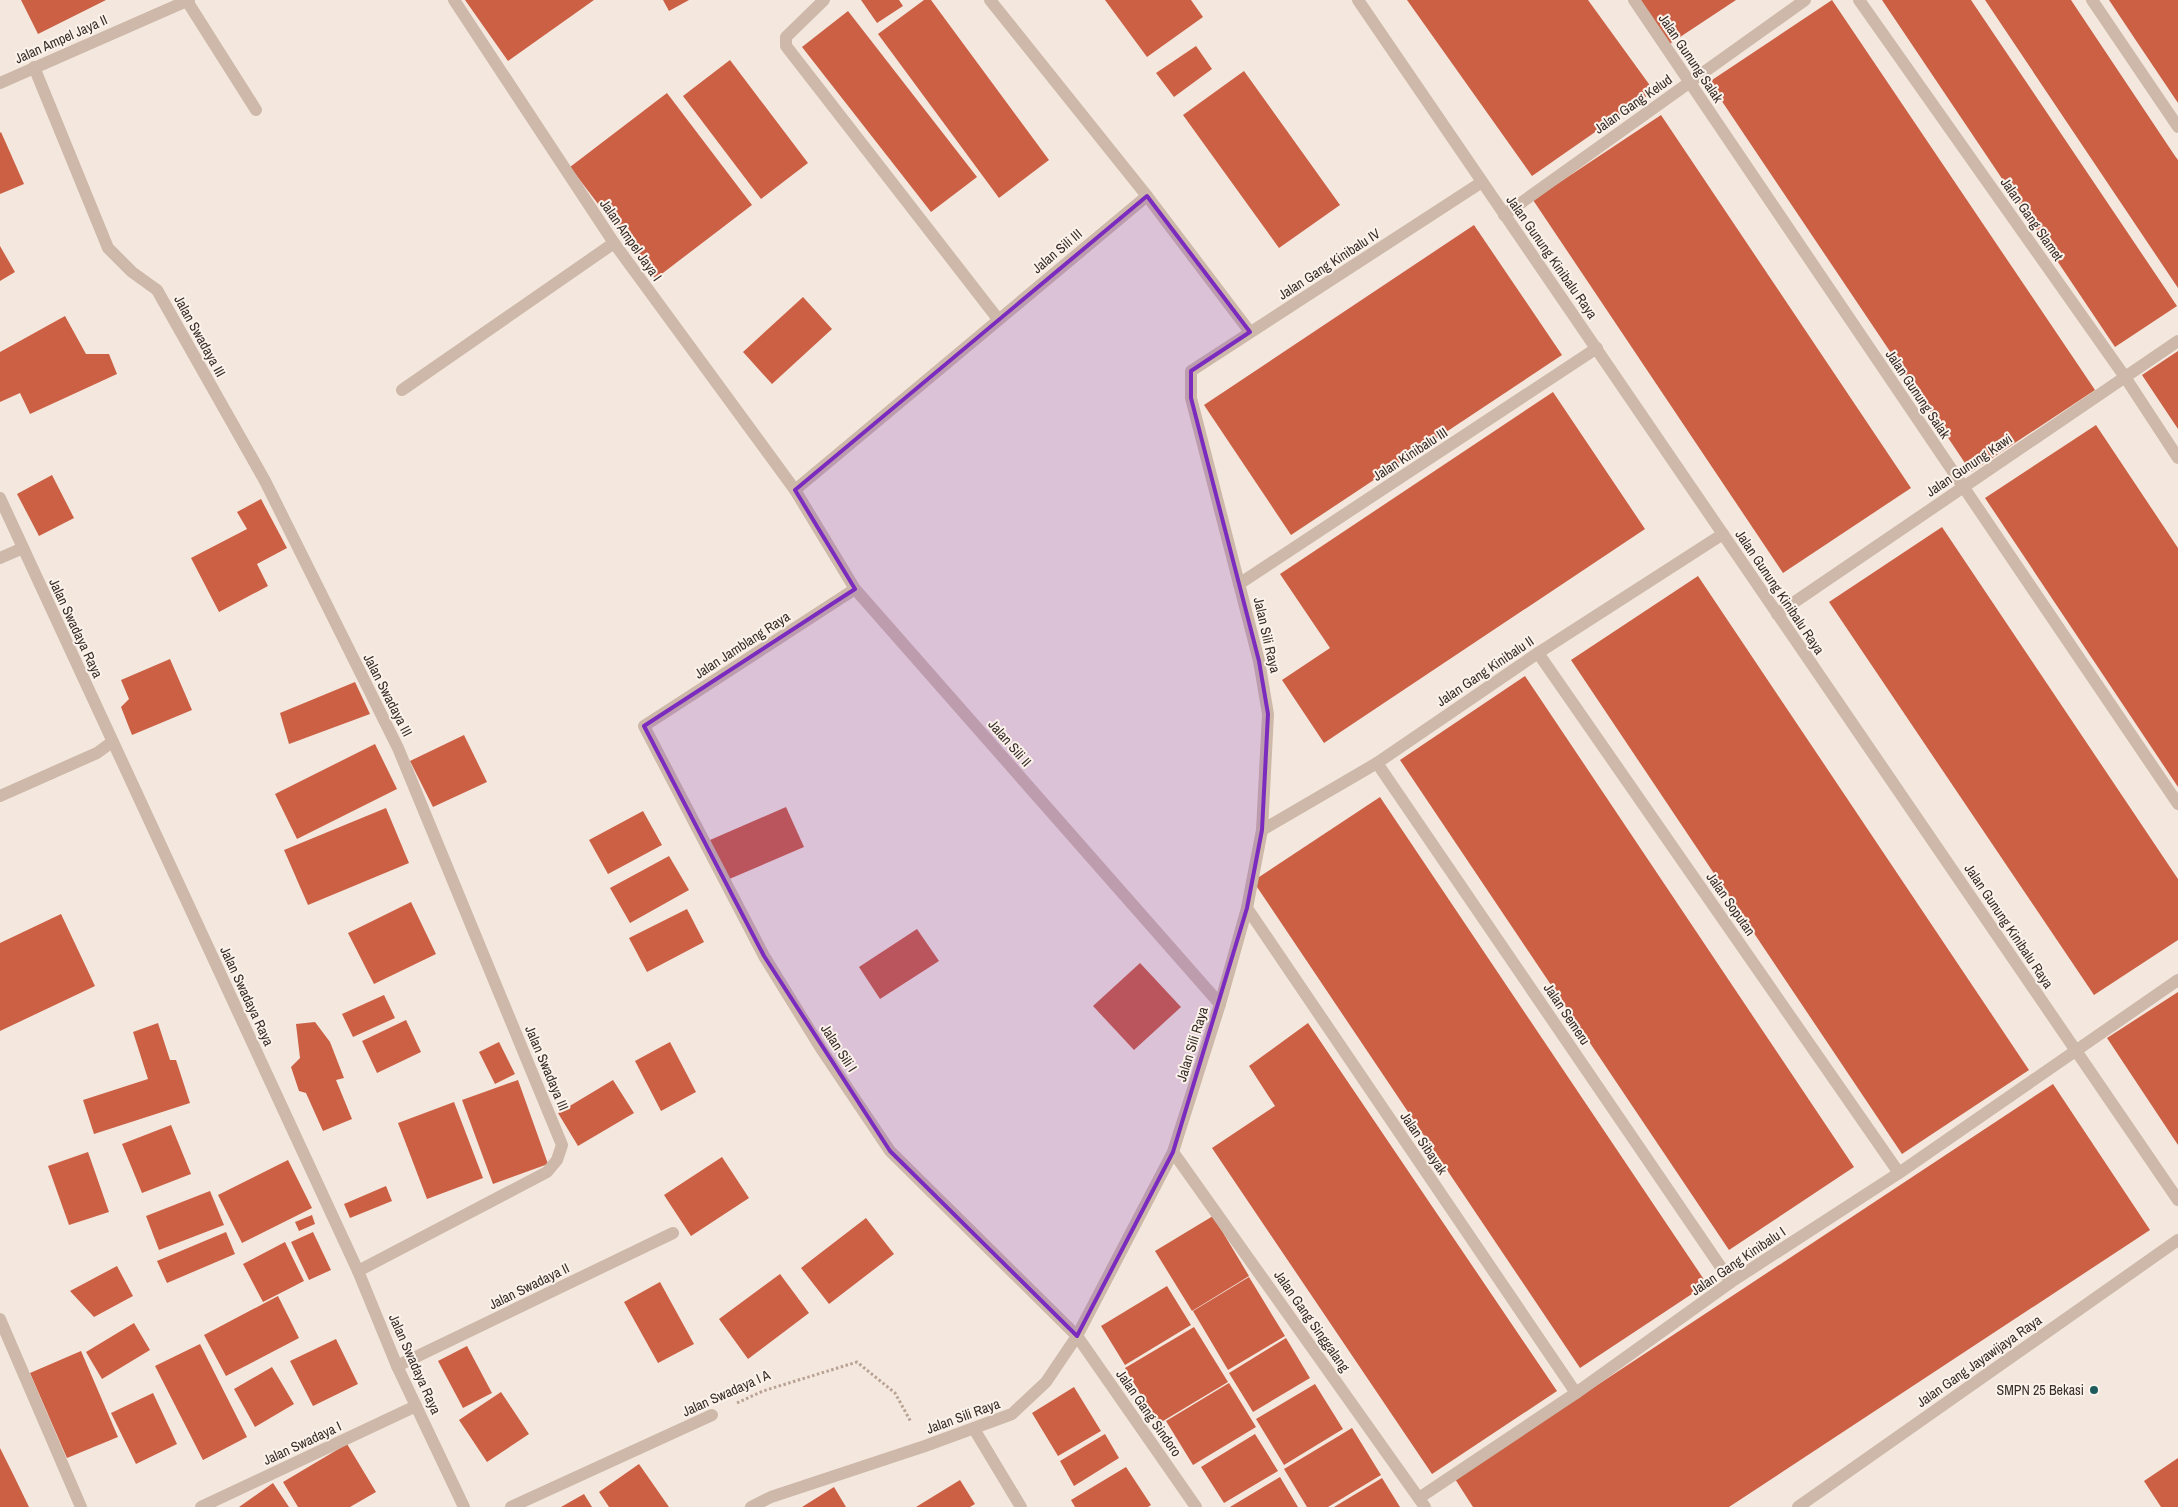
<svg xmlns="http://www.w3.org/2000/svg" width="2178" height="1507" viewBox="0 0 2178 1507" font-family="'Archivo Narrow',sans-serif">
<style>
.building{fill:#cb6045}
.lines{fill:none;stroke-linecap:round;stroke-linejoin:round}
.path{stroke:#b9a293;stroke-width:3;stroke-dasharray:2.5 2.5;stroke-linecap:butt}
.street{stroke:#cdb8a9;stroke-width:12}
.marked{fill:#7b2cbf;fill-opacity:0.2;stroke:#7b2cbf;stroke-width:4;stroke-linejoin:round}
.poi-dot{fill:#1d5b5d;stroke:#fbf3eb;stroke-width:2}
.labels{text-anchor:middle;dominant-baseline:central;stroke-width:4;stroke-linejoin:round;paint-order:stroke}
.street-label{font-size:14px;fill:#392e29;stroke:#fbf3eb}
.poi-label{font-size:14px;fill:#392e29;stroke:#fbf3eb;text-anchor:end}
</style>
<rect width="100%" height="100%" fill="#f4e8de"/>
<g class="building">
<path d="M21,0H106L38,34Z"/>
<path d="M465,0H594L508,61Z"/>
<path d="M663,0H689L669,11Z"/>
<path d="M861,0H899L903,6L877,23Z"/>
<path d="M924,0H931L1049,160L999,198L878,34Z"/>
<path d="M1105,0H1191L1203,17L1147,57Z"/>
<path d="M1407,0H1588L1654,91L1532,176Z"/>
<path d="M1637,0H1736L1668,45Z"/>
<path d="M1832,0L2095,390L1971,472L1709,82Z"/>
<path d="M1882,0H1971L2177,306L2115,347Z"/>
<path d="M1985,0H2071L2175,156L2178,160V288Z"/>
<path d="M2109,0H2178V103L2137,42Z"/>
<path d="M848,11L977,177L931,212L802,47Z"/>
<path d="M1196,46L1212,69L1174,97L1156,73Z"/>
<path d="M730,60L808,163L761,199L683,96Z"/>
<path d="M1244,71L1340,205L1279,248L1183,115Z"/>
<path d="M667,93L752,205L655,279L570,167Z"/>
<path d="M1661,115L1911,488L1783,573L1533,200Z"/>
<path d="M1,132L24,184L0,194V133Z"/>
<path d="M1474,225L1562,355L1291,535L1204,405Z"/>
<path d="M0,246L15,272L0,281Z"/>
<path d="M803,297L832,329L772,384L743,352Z"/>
<path d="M65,316L86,354H109L117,374L30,414L20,393L0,402V352Z"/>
<path d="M2178,351V429L2142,375Z"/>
<path d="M1553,392L1645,529L1324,743L1282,680L1330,648L1280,574Z"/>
<path d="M2096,425L2178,548V787L1985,498Z"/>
<path d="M52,475L74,518L39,536L17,494Z"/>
<path d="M261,499L287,548L257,564L268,586L219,612L191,558L247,529L237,512Z"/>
<path d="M1942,527L2178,879V940L2094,995L1829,602Z"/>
<path d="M1698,576L2029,1070L1902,1154L1571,660Z"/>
<path d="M170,659L192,710L132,735L121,707L129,699L121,680Z"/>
<path d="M1525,676L1854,1167L1729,1250L1400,760Z"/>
<path d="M355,682L370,714L289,744L280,713Z"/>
<path d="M464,735L487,782L433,807L410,761Z"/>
<path d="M375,744L397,789L297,839L275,794Z"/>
<path d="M1380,797L1707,1284L1580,1368L1253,881Z"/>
<path d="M786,807L804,847L727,880L710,840Z"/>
<path d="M386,808L409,863L308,905L284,850Z"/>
<path d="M643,811L662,845L608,874L589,840Z"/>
<path d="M669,856L689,890L630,923L610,888Z"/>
<path d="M411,902L436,954L374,984L348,933Z"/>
<path d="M687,909L704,942L647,972L629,938Z"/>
<path d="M61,914L95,986L0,1031V943Z"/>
<path d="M917,929L939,961L880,999L859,967Z"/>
<path d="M1140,963L1181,1007L1134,1050L1093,1006Z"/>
<path d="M2178,992V1145L2107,1038Z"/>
<path d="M384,995L395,1018L353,1037L342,1014Z"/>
<path d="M406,1020L421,1052L377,1073L362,1041Z"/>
<path d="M315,1022L330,1042L344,1078L336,1080L352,1119L323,1131L306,1093L299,1091L291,1067L300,1058L296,1024Z"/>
<path d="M158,1023L170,1060H176L190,1103L94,1134L83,1100L148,1079L133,1032Z"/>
<path d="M1308,1023L1557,1391L1432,1474L1212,1148L1275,1106L1249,1066Z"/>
<path d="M499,1042L515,1074L495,1084L479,1052Z"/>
<path d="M670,1042L696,1092L661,1111L635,1061Z"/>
<path d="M518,1080L548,1164L493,1184L462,1100Z"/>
<path d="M613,1080L634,1113L578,1146L558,1113Z"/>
<path d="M2053,1084L2150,1230L1729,1507H1473L1455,1479Z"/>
<path d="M454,1102L483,1178L427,1199L398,1123Z"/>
<path d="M171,1125L191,1174L142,1193L122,1144Z"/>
<path d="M88,1152L109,1212L69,1225L48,1166Z"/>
<path d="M722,1157L749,1198L691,1236L664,1195Z"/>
<path d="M288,1160L312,1208L242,1243L218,1195Z"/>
<path d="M386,1186L392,1201L350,1218L344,1204Z"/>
<path d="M210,1191L224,1225L159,1250L146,1216Z"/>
<path d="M312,1215L315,1224L299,1231L295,1222Z"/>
<path d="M1213,1216L1249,1276L1192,1311L1155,1251Z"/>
<path d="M866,1218L894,1254L829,1304L801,1268Z"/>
<path d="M226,1232L235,1254L167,1283L157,1261Z"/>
<path d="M313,1232L331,1270L309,1280L291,1242Z"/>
<path d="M285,1242L304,1281L263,1302L243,1264Z"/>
<path d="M117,1266L133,1296L94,1317L70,1291Z"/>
<path d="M780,1274L809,1313L748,1359L719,1319Z"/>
<path d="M1249,1277L1285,1336L1228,1370L1193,1311Z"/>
<path d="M660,1282L694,1344L658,1363L624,1302Z"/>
<path d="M1167,1286L1191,1325L1125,1365L1101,1326Z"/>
<path d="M278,1296L299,1338L226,1376L204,1335Z"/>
<path d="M134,1323L150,1350L102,1379L86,1352Z"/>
<path d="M1194,1327L1228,1382L1158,1424L1125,1368Z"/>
<path d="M1286,1338L1310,1378L1253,1412L1229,1373Z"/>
<path d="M336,1339L358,1384L313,1406L290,1361Z"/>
<path d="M200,1344L247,1437L203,1460L155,1366Z"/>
<path d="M467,1346L492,1393L463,1408L438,1361Z"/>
<path d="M81,1351L118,1437L67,1458L30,1373Z"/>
<path d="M272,1367L294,1404L255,1427L234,1389Z"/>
<path d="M1229,1383L1256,1427L1193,1465L1166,1421Z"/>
<path d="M1315,1384L1343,1429L1284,1465L1256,1419Z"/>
<path d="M1074,1387L1101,1431L1058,1456L1032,1413Z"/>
<path d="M501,1392L529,1434L487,1462L459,1420Z"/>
<path d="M153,1393L177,1444L136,1464L111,1413Z"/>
<path d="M1352,1428L1381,1475L1328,1507H1307L1284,1469Z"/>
<path d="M1105,1434L1119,1458L1074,1486L1060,1461Z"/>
<path d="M1255,1434L1278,1471L1224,1503L1201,1467Z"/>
<path d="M347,1444L376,1492L350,1507H298L283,1482Z"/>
<path d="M0,1448L13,1474L29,1507H0Z"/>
<path d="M2178,1458V1507H2161L2144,1481Z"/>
<path d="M639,1464L669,1507H609L599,1492Z"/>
<path d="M1126,1467L1151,1505L1148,1507H1075L1071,1500Z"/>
<path d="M1280,1477L1298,1507H1230Z"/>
<path d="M1382,1478L1400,1507H1334Z"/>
<path d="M960,1480L975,1504L970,1507H916Z"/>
<path d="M273,1483L289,1507H239Z"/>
<path d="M834,1487L846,1507H802Z"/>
<path d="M584,1494L592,1507H561Z"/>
</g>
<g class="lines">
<path class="path" d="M737,1403L763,1391L857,1362L895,1393L911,1422"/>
<g class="street">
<path d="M454,0L614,243L795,490L855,589L1220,1004"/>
<path d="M824,0L786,37V46L998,319"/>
<path d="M1358,0L2178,1200"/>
<path d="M1634,0L2178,804"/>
<path d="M1859,0L2125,377L2178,458"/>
<path d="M2092,0L2178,127"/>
<path d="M187,1L256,110"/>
<path d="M34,67L108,248L132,272L157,290L265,481L398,748L562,1145L557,1160L547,1172L358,1271"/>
<path d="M0,83L189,0"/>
<path d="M1147,196L1250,332"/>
<path d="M1504,215L1805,0"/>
<path d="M402,390L614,243"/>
<path d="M795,490L1147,196L990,0"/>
<path d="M0,498L358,1271L397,1366L464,1507"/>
<path d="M0,558L23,548"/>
<path d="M1239,584L1597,348"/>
<path d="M855,589L644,726L764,956L822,1050L890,1151L1077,1336L1196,1507"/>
<path d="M1777,614L2178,341"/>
<path d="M1538,653L1899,1173"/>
<path d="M1377,763L1731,1282"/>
<path d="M0,796L97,753L112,742"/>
<path d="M1262,830L1377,763L1538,653L1723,534"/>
<path d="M1247,908L1576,1393"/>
<path d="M1173,1152L1425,1507"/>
<path d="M0,1319L81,1507"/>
<path d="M397,1366L673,1233"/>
<path d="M974,1429L1021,1507"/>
<path d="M1419,1498L1576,1393L1731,1282L1899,1173L2178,980"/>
<path d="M201,1507L416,1406"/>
<path d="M511,1507L712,1415"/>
<path d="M751,1507L771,1497L925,1446L1012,1414L1046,1382L1077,1336L1173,1152L1220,1004L1247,908L1262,830L1268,714L1259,661L1191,398V371L1482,182"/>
<path d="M1798,1507L2178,1240"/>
</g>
</g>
<path class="marked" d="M1147,196L1250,332L1191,371V398L1259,661L1268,714L1262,830L1247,908L1173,1152L1077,1336L890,1151L764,956L644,726L855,589L795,490Z"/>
<circle class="poi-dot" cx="2094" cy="1390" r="5"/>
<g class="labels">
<g class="street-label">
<text transform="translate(61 39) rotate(-24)">Jalan Ampel Jaya II</text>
<text transform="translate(1691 58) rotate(56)">Jalan Gunung Salak</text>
<text transform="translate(1633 104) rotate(-35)">Jalan Gang Kelud</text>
<text transform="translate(2032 219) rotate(55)">Jalan Gang Slamet</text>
<text transform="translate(631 240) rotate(55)">Jalan Ampel Jaya I</text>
<text transform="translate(1057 251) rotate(-40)">Jalan Sili III</text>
<text transform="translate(1552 257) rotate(55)">Jalan Gunung Kinibalu Raya</text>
<text transform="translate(1329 264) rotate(-33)">Jalan Gang Kinibalu IV</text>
<text transform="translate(200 336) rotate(61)">Jalan Swadaya III</text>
<text transform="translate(1918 394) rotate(56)">Jalan Gunung Salak</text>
<text transform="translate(1410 454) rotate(-33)">Jalan Kinibalu III</text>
<text transform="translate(1969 465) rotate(-34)">Jalan Gunung Kawi</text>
<text transform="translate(1780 592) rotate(56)">Jalan Gunung Kinibalu Raya</text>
<text transform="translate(76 628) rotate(65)">Jalan Swadaya Raya</text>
<text transform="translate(1267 635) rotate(77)">Jalan Sili Raya</text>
<text transform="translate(742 645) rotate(-33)">Jalan Jamblang Raya</text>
<text transform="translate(1485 671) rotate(-34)">Jalan Gang Kinibalu II</text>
<text transform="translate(388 695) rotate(63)">Jalan Swadaya III</text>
<text transform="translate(1010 743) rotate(49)">Jalan Sili II</text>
<text transform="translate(1731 904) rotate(55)">Jalan Soputan</text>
<text transform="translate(2009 926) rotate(56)">Jalan Gunung Kinibalu Raya</text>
<text transform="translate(247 996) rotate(65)">Jalan Swadaya Raya</text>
<text transform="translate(1567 1014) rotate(56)">Jalan Semeru</text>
<text transform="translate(1192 1044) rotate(-73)">Jalan Sili Raya</text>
<text transform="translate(839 1048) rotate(57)">Jalan Sili I</text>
<text transform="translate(547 1068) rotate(67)">Jalan Swadaya III</text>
<text transform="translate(1424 1143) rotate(56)">Jalan Sibayak</text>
<text transform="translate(1738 1261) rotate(-34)">Jalan Gang Kinibalu I</text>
<text transform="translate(529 1286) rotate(-26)">Jalan Swadaya II</text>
<text transform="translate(1312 1321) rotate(55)">Jalan Gang Singgalang</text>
<text transform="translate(1979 1361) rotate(-35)">Jalan Gang Jayawijaya Raya</text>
<text transform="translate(415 1364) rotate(66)">Jalan Swadaya Raya</text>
<text transform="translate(726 1393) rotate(-24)">Jalan Swadaya I A</text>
<text transform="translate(1149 1413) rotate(55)">Jalan Gang Sindoro</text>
<text transform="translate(963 1416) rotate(-20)">Jalan Sili Raya</text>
<text transform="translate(302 1443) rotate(-25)">Jalan Swadaya I</text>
</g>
<g class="poi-label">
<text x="2084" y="1390">SMPN 25 Bekasi</text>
</g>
</g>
</svg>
